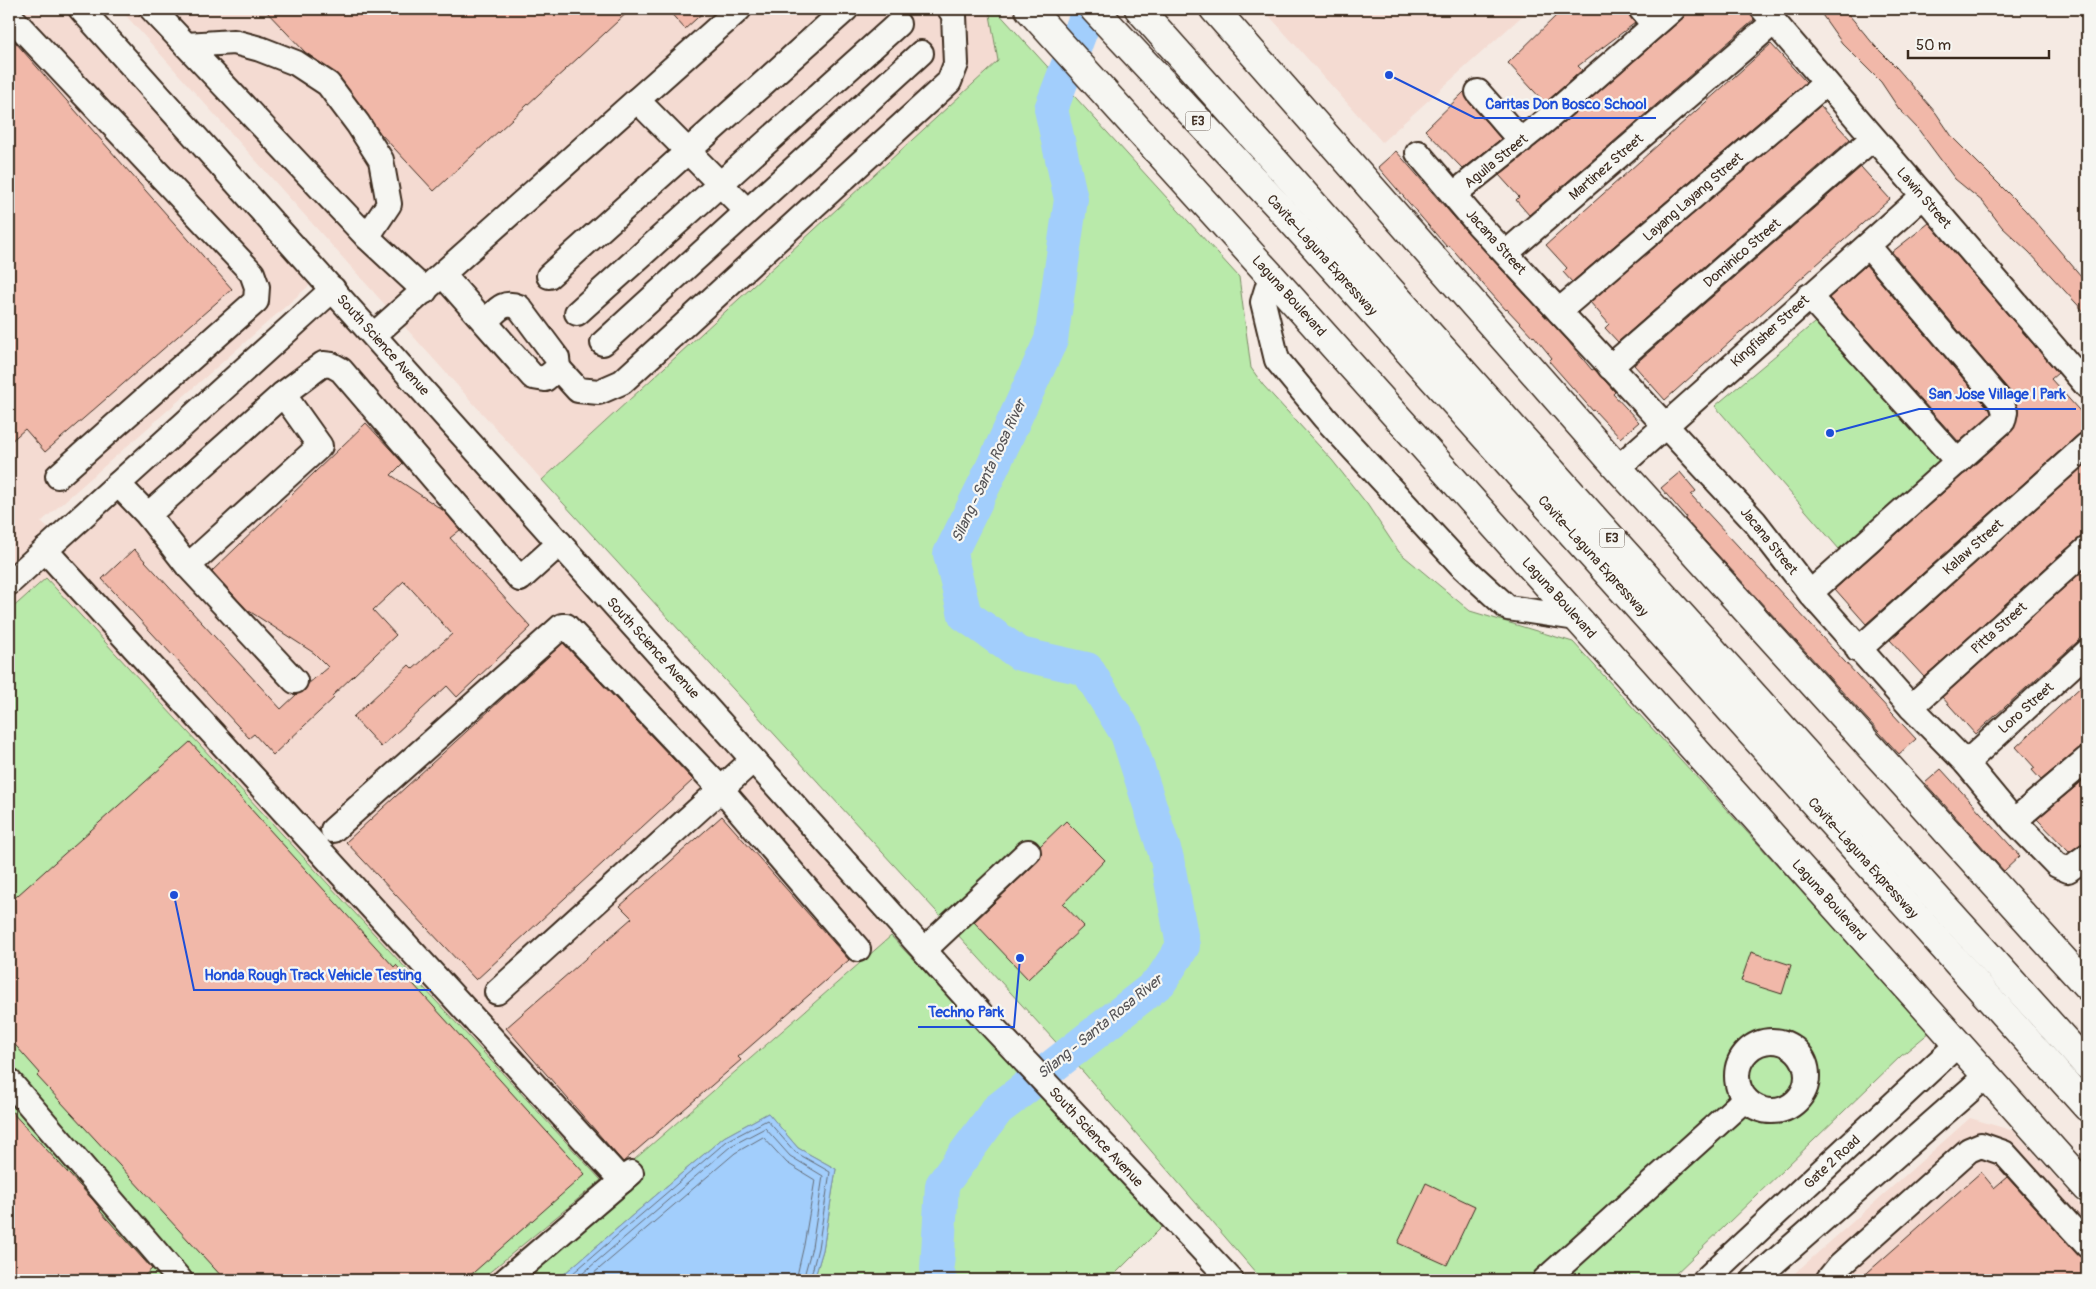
<svg xmlns="http://www.w3.org/2000/svg" width="2096" height="1289" viewBox="0 0 2096 1289" font-family="Pangolin,sans-serif">
<style>
.built{fill:#f4dbd2}
.green{fill:#b9eaaa;stroke:#7a8a64}
.water{fill:#a2cefc;stroke:#798ca3}
.lines{fill:none;stroke-linecap:round;stroke-linejoin:round}
.shore{stroke:#646c77;stroke-width:1}
.river{stroke:#a2cefc;stroke-width:34}
.building{fill:#f1b8a9;stroke:#3b2a1e}
.minor-casing{stroke:#3b2a1e;stroke-width:28}
.major-casing{stroke:#3b2a1e;stroke-width:31}
.highway-casing{stroke:#3b2a1e;stroke-width:31}
.minor{stroke:#f6f6f2;stroke-width:24}
.major{stroke:#f6f6f2;stroke-width:28}
.highway{stroke:#f6f6f2;stroke-width:28}
.labels{text-anchor:middle;dominant-baseline:central;stroke-width:4.5;stroke-linejoin:round;paint-order:stroke}
.shield{fill:#f6f6f2;stroke:#73675e;stroke-width:1}
.shield-label{font-size:12px;font-weight:bold;fill:#3b2a1e}
.street-label{font-size:14px;fill:#3b2a1e;stroke:#f6f6f2}
.water-label{font-size:15px;font-style:italic;fill:#555356;stroke:#f6f6f2}
.leader{fill:none;stroke:#1d4ed8;stroke-width:2}
.callout-dot{fill:#1d4ed8;stroke:#f6f6f2;stroke-width:2}
.callout-label{font-size:15px;text-anchor:middle;font-weight:bold;fill:#1d4ed8;stroke:#f6f6f2;stroke-width:4.5;stroke-linejoin:round;paint-order:stroke}
</style>
<rect width="100%" height="100%" fill="#f5eae3"/>
<filter id="ink" filterUnits="userSpaceOnUse"><feTurbulence type="fractalNoise" baseFrequency=".02" numOctaves="2"/><feDisplacementMap in="SourceGraphic" scale="10" xChannelSelector="R" yChannelSelector="G"/><feConvolveMatrix kernelMatrix="1 2 1 2 8 2 1 2 1" color-interpolation-filters="sRGB"/></filter>
<g filter="url(#ink)">
<g class="built">
<path d="M9,9H68L311,284L41,522L64,543L336,305L590,590L891,936L619,1173L490,1280H9Z"/>
<path d="M120,9H989L999,61L542,480Z"/>
<path d="M1263,9H1530L1382,142Z"/>
<path d="M1970,1118L2014,1131L2087,1212V1280H1787Z"/>
</g>
<g class="green">
<path d="M989,9H995L1239,277L1251,368L1263,385L1332,460L1367,504L1399,552L1470,611L1573,642L1930,1032L1901,1056L1669,1280H1262L1085,1074L542,480L998,61Z"/>
<path d="M1820,318L1945,461L1839,549L1715,406Z"/>
<path d="M46,578L601,1180L480,1280H9V611Z"/>
<path d="M891,936L1164,1225L1109,1280H814L823,1250L836,1169L798,1148L768,1113L724,1137L557,1280H490L619,1173Z"/>
</g>
<path class="water" d="M768,1113L798,1148L836,1169L823,1250L814,1280H557L724,1137Z"/>
<g class="lines">
<g class="shore">
<path d="M565,1280L727,1141L767,1120L795,1152L830,1172L818,1248L810,1280"/>
<path d="M575,1280L731,1146L765,1128L790,1156L823,1176L812,1247L803,1280"/>
<path d="M586,1280L735,1153L763,1137L787,1163L815,1180L804,1245L796,1280"/>
</g>
<path class="river" d="M940,1280L937,1269L942,1185L997,1110L1160,982L1183,946L1167,859L1127,734L1087,669L1020,654L965,615L950,554L987,479L1051,340L1071,199L1051,109L1089,9"/>
</g>
<g class="building">
<path d="M264,9H631L434,191L380,133L339,76L305,52Z"/>
<path d="M667,9H707L685,29Z"/>
<path d="M1563,9H1628L1630,17L1635,23L1578,66L1582,70L1545,103L1508,63Z"/>
<path d="M1687,9H1750L1754,20L1529,215L1516,200L1519,197L1499,175L1554,131L1682,19Z"/>
<path d="M1818,9H1844L1875,46L1897,68L1936,113L1953,138L2025,210L2087,283V315L2029,252L2002,227L1983,202L1955,179L1918,129L1899,109L1881,82L1842,43Z"/>
<path d="M9,35L232,289L45,452L25,429L9,443Z"/>
<path d="M1771,44L1806,82L1572,282L1563,272L1567,268L1546,245Z"/>
<path d="M1465,91L1468,101L1501,139L1463,169L1425,130Z"/>
<path d="M1820,106L1850,139L1618,342L1605,328L1609,324L1590,302Z"/>
<path d="M1396,151L1468,233L1568,341L1592,370L1594,369L1607,383L1615,392L1613,394L1639,422L1620,438L1594,410L1593,411L1549,361L1552,358L1534,336L1533,337L1507,309L1506,310L1489,291L1449,245L1447,247L1378,167Z"/>
<path d="M1861,167L1890,199L1665,400L1634,365Z"/>
<path d="M1929,223L2058,373L2051,379L2087,419V432L2078,435L1866,624L1835,589L2012,431L2018,415V408L2012,394L1892,252Z"/>
<path d="M1866,265L1990,410L1991,414L1959,442L1829,298Z"/>
<path d="M366,423L403,463L391,475L444,511L460,530L450,538L531,627L457,697L447,686L381,747L353,717L409,665L413,669L452,634L404,581L373,610L396,635L332,696L334,698L273,755L254,734L249,738L102,579L134,549L281,709L297,694L304,691L308,684L328,667L314,653L246,609L212,571Z"/>
<path d="M2087,463V536L2078,539L1924,677L1890,640Z"/>
<path d="M1680,472L1696,491L1691,495L1916,739L1899,754L1685,519L1686,517L1661,488Z"/>
<path d="M2087,567V633L1975,734L1942,697Z"/>
<path d="M563,643L693,780L476,980L346,842Z"/>
<path d="M2087,681V746L2078,749L2041,780L2032,770L2035,768L2016,747Z"/>
<path d="M190,742L394,967L396,965L585,1174L465,1280H225L37,1076L40,1073L9,1038V903Z"/>
<path d="M1941,769L2020,856L2004,871L1925,783Z"/>
<path d="M2087,777V840L2069,852L2037,819Z"/>
<path d="M722,816L849,960L738,1057L741,1060L623,1162L506,1028L632,918L620,906Z"/>
<path d="M1066,821L1105,860L1063,904L1084,926L1028,979L974,922L1037,862L1041,855L1040,846Z"/>
<path d="M1751,952L1791,965L1782,994L1741,981Z"/>
<path d="M9,1109L93,1200L101,1210L100,1211L152,1269L139,1280H9Z"/>
<path d="M1981,1172L1994,1188L2007,1177L2077,1254L2087,1258V1280H1859Z"/>
<path d="M1426,1183L1475,1206L1447,1265L1398,1243Z"/>
</g>
<g class="lines">
<g class="minor-casing">
<g id="minor">
<path d="M81,9L989,1023L1231,1280"/>
<path d="M152,9L367,237L425,291"/>
<path d="M1641,9L1654,25"/>
<path d="M1763,9L2087,386"/>
<path d="M9,15L252,273L257,287L256,301L58,476"/>
<path d="M186,45L234,42L260,49L296,63L328,84L358,124L381,160L389,204L367,237"/>
<path d="M1478,92L1521,141"/>
<path d="M637,100L747,211"/>
<path d="M1418,153L1478,224L1755,522L1810,593L1911,707L1966,763L2014,821L2057,865L2068,870L2087,856"/>
<path d="M1454,194L1545,121L1673,9"/>
<path d="M1506,253L1774,22"/>
<path d="M443,275L533,377L545,379L558,368L557,358L519,307C502,300 497,311 485,322"/>
<path d="M549,276L846,9"/>
<path d="M1271,276L1263,302L1277,360L1325,418L1461,565L1508,608L1577,618"/>
<path d="M1809,296L1958,462"/>
<path d="M1559,311L1826,83"/>
<path d="M577,313L898,24"/>
<path d="M374,335L739,9"/>
<path d="M603,343L921,53"/>
<path d="M1610,367L1873,138"/>
<path d="M558,368L578,390L599,392L622,382L949,82L956,64L954,15L950,9"/>
<path d="M1618,468L1923,196"/>
<path d="M118,484L148,515L283,394"/>
<path d="M148,515L188,566"/>
<path d="M45,550L622,1181"/>
<path d="M9,583L333,289"/>
<path d="M1810,593L2003,421L2005,412L2002,403L1868,246"/>
<path d="M1858,650L2087,445"/>
<path d="M295,681L188,566L320,446L283,394L323,364L332,365L341,370L520,579L560,543"/>
<path d="M1911,707L2087,549"/>
<path d="M1966,763L2087,652"/>
<path d="M2014,821L2087,759"/>
<path d="M333,830L562,626H566L721,789L858,949"/>
<path d="M924,950L1028,852"/>
<path d="M497,992L753,760"/>
<circle cx="1772" cy="1076" r="35"/>
<path d="M9,1081L180,1280"/>
<path d="M506,1280L631,1173"/>
<path d="M1545,1280L1745,1099"/>
<path d="M1705,1280L1958,1044"/>
<path d="M1754,1280L1986,1076"/>
<path d="M1828,1280L1840,1265L1969,1150L1981,1145L2004,1153L2087,1245"/>
</g>
</g>
<g class="major-casing">
<g id="major">
<path d="M1029,9L1271,276L2087,1188"/>
<path d="M1214,9L1618,468L2087,986"/>
</g>
</g>
<g class="highway-casing">
<g id="highway">
<path d="M1094,9L1280,208L2087,1107"/>
<path d="M1139,9L1614,541L2087,1065"/>
</g>
</g>
<use href="#minor" class="minor"/>
<use href="#major" class="major"/>
<use href="#highway" class="highway"/>
</g>
</g>
<g class="labels">
<g class="shield">
<rect x="1185.5" y="111.5" width="25" height="19" rx="4"/>
<rect x="1599.5" y="528.5" width="25" height="19" rx="4"/>
</g>
<g class="shield-label">
<text x="1198" y="121">E3</text>
<text x="1612" y="538">E3</text>
</g>
<g class="street-label">
<text transform="translate(1496 161) rotate(-39)">Aguila Street</text>
<text transform="translate(1606 167) rotate(-41)">Martinez Street</text>
<text transform="translate(1693 197) rotate(-41)">Layang Layang Street</text>
<text transform="translate(1924 198) rotate(49)">Lawin Street</text>
<text transform="translate(1496 242) rotate(48)">Jacana Street</text>
<text transform="translate(1742 253) rotate(-41)">Dominico Street</text>
<text transform="translate(1322 255) rotate(48)">Cavite–Laguna Expressway</text>
<text transform="translate(1289 296) rotate(48)">Laguna Boulevard</text>
<text transform="translate(1770 331) rotate(-42)">Kingfisher Street</text>
<text transform="translate(383 345) rotate(48)">South Science Avenue</text>
<text transform="translate(1769 541) rotate(51)">Jacana Street</text>
<text transform="translate(1973 547) rotate(-42)">Kalaw Street</text>
<text transform="translate(1593 556) rotate(48)">Cavite–Laguna Expressway</text>
<text transform="translate(1559 598) rotate(48)">Laguna Boulevard</text>
<text transform="translate(1999 628) rotate(-42)">Pitta Street</text>
<text transform="translate(653 648) rotate(48)">South Science Avenue</text>
<text transform="translate(2026 708) rotate(-42)">Loro Street</text>
<text transform="translate(1863 858) rotate(48)">Cavite–Laguna Expressway</text>
<text transform="translate(1829 900) rotate(48)">Laguna Boulevard</text>
<text transform="translate(1096 1137) rotate(47)">South Science Avenue</text>
<text transform="translate(1832 1162) rotate(-43)">Gate 2 Road</text>
</g>
<g class="water-label">
<text transform="translate(989 471) rotate(-65)">Silang - Santa Rosa River</text>
<text transform="translate(1100 1027) rotate(-39)">Silang - Santa Rosa River</text>
</g>
</g>
<path class="leader" d="M1389 75L1475 118H1656M1830 433L1919 409H2076M174 895L194 990H431M1020 958L1014 1027H918"/>
<g class="callout-dot">
<circle cx="1389" cy="75" r="5"/>
<circle cx="1830" cy="433" r="5"/>
<circle cx="174" cy="895" r="5"/>
<circle cx="1020" cy="958" r="5"/>
</g>
<g class="callout-label">
<text x="1566" y="109">Caritas Don Bosco School</text>
<text x="1997" y="399">San Jose Village I Park</text>
<text x="313" y="980">Honda Rough Track Vehicle Testing</text>
<text x="966" y="1017">Techno Park</text>
</g>
<rect width="2096" height="1289" fill="none" stroke="#f6f6f2" stroke-width="30"/>
<rect x="15" y="15" width="2066" height="1259" fill="none" stroke="#3b2a1e" stroke-width="2" filter="url(#ink)"/>
<path d="M1908 50v8h141v-8" fill="none" stroke="#3b2a1e" stroke-width="2.5"/>
<text x="1916" y="50" font-size="15" fill="#3b2a1e" stroke="#f6f6f2" stroke-width="4" paint-order="stroke">50 m</text>
</svg>
